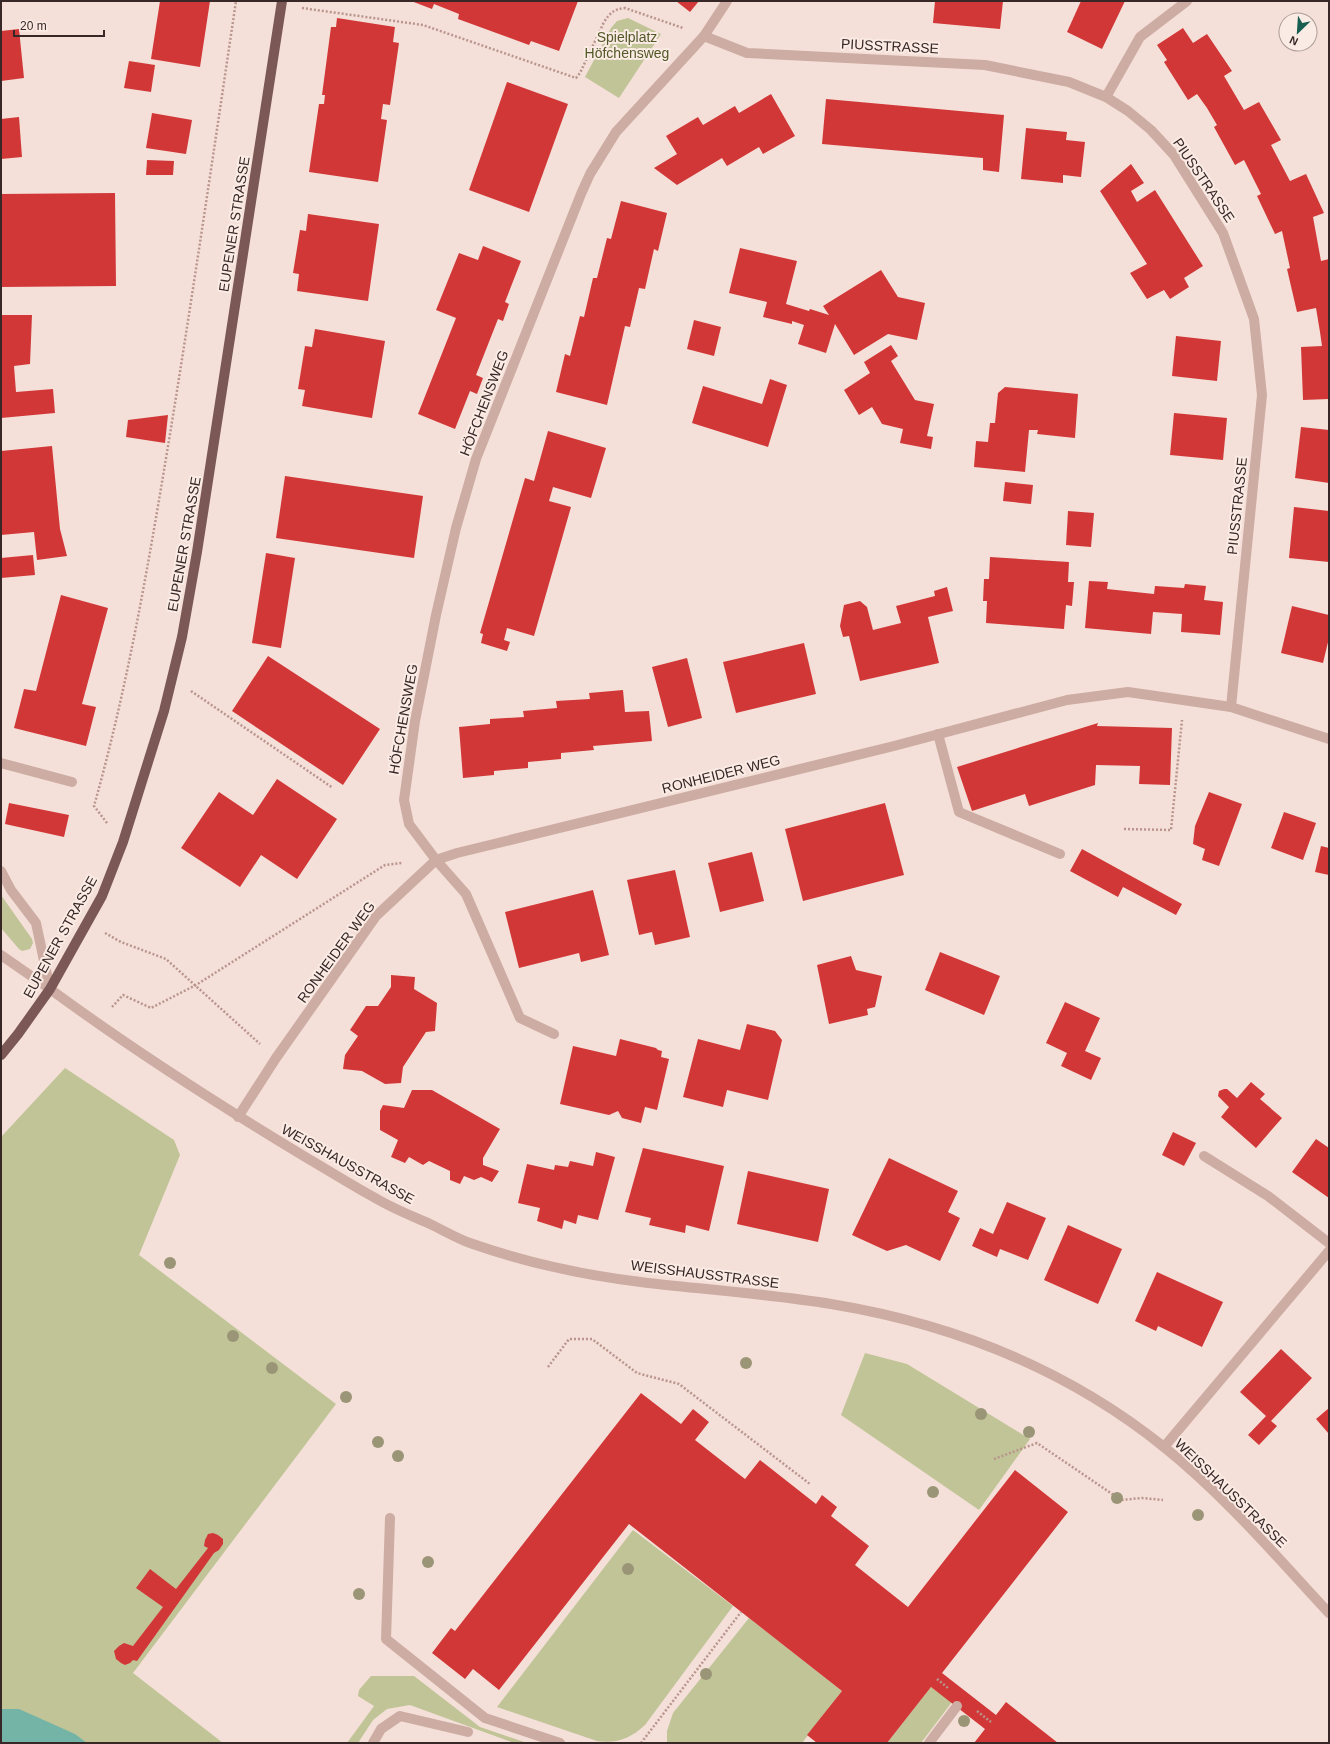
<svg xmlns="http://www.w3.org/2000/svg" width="1330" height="1744" viewBox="0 0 1330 1744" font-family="Arial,sans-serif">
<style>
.green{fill:#c0c497}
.water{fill:#74b4a7}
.building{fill:#d23738}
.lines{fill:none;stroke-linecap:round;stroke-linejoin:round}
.path{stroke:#b9958d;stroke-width:2.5;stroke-dasharray:2 2;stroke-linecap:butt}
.service{stroke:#cdaca3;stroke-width:10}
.minor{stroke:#cdaca3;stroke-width:10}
.tertiary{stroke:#cdaca3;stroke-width:10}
.primary{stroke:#7b5855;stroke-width:10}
.tree{fill:#9b9577}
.labels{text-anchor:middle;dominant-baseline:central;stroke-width:4;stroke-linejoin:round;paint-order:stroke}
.park-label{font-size:14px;fill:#525827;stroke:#fbebe5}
.street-label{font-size:14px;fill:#372726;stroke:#fbebe5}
</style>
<rect width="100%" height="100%" fill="#f4e0d8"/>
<g class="green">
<path d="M628,18L661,34L619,98L585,77L611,28L617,21Z"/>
<path d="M1,895L32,939L33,943L30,949L22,951L19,949L1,928Z"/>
<path d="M65,1068L174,1140L180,1155L139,1255L336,1404L133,1673L223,1743H1V1137Z"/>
<path d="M865,1353L907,1364L1030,1439L979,1510L841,1415Z"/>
<path d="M633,1530L733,1606L645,1725C631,1738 617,1744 597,1741L497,1707Z"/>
<path d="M749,1618L842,1691L802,1743H667V1731L673,1713Z"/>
<path d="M371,1676H414L480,1727L527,1743H514L410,1705L387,1709L373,1720L358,1743H347L374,1706L358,1696L359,1690Z"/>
<path d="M931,1687L952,1702L921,1743H887Z"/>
</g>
<path class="water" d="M1,1709H19L75,1734L87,1743H1Z"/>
<g class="building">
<path d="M160,1H210L200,67L151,59Z"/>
<path d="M411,1H578L559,51L531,41L529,45L458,19L459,14L434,4L432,9Z"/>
<path d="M676,1H699L690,12Z"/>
<path d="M935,1H1003L1000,29L933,23Z"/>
<path d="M1081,1H1125L1102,49L1067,32Z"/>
<path d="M337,18L395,27L393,42L399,43L390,105L383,104L381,119L387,120L378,182L309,172L319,104H324L325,95H322L331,27H336Z"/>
<path d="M1183,28L1193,43L1207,34L1232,71L1224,76L1244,110L1259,102L1281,140L1271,145L1290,181L1306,174L1324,213L1313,217L1321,261L1329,259V399L1303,400L1301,347L1322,346L1320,332L1316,308L1297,312L1287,269L1290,268L1282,231L1275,234L1257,196L1261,194L1244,160L1235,165L1214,127L1217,125L1207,108L1197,94L1188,100L1164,62L1167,60L1157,45Z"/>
<path d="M19,29L24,78L1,81V31Z"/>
<path d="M129,61L155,65L151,92L124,88Z"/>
<path d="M507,82L568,104L529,212L469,190Z"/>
<path d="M771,94L795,136L763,154L759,147L727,166L722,158L677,185L654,168L677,154L666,136L698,117L703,125L735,106L739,113Z"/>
<path d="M826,99L1004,115L999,172L983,170V158L822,144Z"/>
<path d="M152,113L192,120L186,154L146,148Z"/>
<path d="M19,117L22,157L1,159V119Z"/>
<path d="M1026,128L1067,132L1066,140L1085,142L1081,177L1063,175V183L1021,179Z"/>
<path d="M147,160L174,161L173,175H146Z"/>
<path d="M1131,164L1144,183L1131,191L1137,202L1155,190L1203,266L1184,278L1189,287L1170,299L1164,290L1147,299L1130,273L1147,264L1100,191Z"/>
<path d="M115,193L116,286L1,287V194Z"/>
<path d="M621,201L667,213L658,251L654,249L645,289L639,288L630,327L625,326L607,405L556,392L565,354L570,356L580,316L584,317L593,278H597L607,238L611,239Z"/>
<path d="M308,214L379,224L368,301L297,291L299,274L293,273L300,230L306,231Z"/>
<path d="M483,246L521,261L505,302L509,304L503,321L498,319L476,375L483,378L477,394L470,391L455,429L418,414L456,318L436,310L459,253L478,260Z"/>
<path d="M740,248L797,261L786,304L809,311L810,309L829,315L823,306L881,270L898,297L925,303L917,340L888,334L854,355L835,324L826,353L798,344L804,325L792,321V324L763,317L767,302L729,293Z"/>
<path d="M1,315H32L30,364L14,366L16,392L53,389L55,413L1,418Z"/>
<path d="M694,320L721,327L714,356L687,349Z"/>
<path d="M315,329L385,341L372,418L302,406L305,390L298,389L305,346L312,347Z"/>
<path d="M1176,336L1221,341L1217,381L1172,376Z"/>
<path d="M891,345L898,356L891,361L915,400L934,404L927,436L933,437L931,449L900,443L903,429L882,424L872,407L859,415L844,390L870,373L864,362Z"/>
<path d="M770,379L787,385L768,447L692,423L703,386L762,404Z"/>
<path d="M1005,387L1078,394L1075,438L1037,434L1038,430H1029L1025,472L974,467L976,441L988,442L990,423H995L998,393Z"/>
<path d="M1174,413L1227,418L1223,460L1170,455Z"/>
<path d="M168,415L165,443L126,437L128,420Z"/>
<path d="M1301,427L1329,430V483L1295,478Z"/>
<path d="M548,431L606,448L591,498L553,487L549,501L571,507L534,636L507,628L504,640L510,642L507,651L481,643L483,634L480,633L525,478L534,481Z"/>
<path d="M52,446L60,529L67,556L37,560L34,532L1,535V451Z"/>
<path d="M285,476L423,496L414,558L276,538Z"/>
<path d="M1005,482L1033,485L1031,504L1003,501Z"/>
<path d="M1294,507L1329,511V562L1289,558Z"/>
<path d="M1068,511L1094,513L1091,547L1066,545Z"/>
<path d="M266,553L295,558L281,648L252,643Z"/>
<path d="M33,555L35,575L1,578V558Z"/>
<path d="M990,557L1069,562L1068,582H1074L1072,606L1066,605L1064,629L986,623L987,601H983L984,579H989Z"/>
<path d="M1089,581L1108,582L1107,589L1154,594L1155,586L1184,588L1185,584L1206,586L1204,600L1223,602L1220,635L1181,632L1182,614L1153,612L1151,634L1085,628Z"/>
<path d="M947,587L953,611L928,617L939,663L860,681L849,636L843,637L840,626L844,605L860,601L867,607L873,630L901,623L896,606L935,596L934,591Z"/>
<path d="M61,595L108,608L82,704L96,707L86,746L14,728L24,689L36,691Z"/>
<path d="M1292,606L1329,615V638L1323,663L1281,653Z"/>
<path d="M804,643L816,694L736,713L723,662Z"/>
<path d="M268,656L380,729L343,785L232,711Z"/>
<path d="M687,658L702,718L668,727L652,667Z"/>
<path d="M623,690L625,712L649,711L652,741L593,746L594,750L561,753V759L528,762V768L494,771V775L463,778L459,727L490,724V719L524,717L523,711L557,708L556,701L590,699L589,693Z"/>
<path d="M1098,723L1097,726L1172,728L1170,785L1139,784L1140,766L1096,765L1095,785L1029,806L1025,794L972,811L957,767Z"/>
<path d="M277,779L337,819L297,879L261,855L240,887L181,848L219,792L253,815Z"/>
<path d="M1209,792L1242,804L1219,866L1202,860L1205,849L1193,844L1195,826Z"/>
<path d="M9,803L69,815L64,837L5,824Z"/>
<path d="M885,803L904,875L803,901L785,829Z"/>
<path d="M1284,812L1316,823L1303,860L1271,848Z"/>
<path d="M1321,846L1329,848V875L1315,872Z"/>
<path d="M1082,849L1182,904L1176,915L1123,887L1118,897L1070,871Z"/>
<path d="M752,852L764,901L720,912L708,863Z"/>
<path d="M675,870L690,937L655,945L652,932L639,935L627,880Z"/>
<path d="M593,890L609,955L581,962L579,953L519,968L505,912Z"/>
<path d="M940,952L1000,976L984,1015L925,990Z"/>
<path d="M851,956L856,970L882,976L875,1007L867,1009L868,1015L829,1024L817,965Z"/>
<path d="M391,975L415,977L414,989L437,1003L435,1031L426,1032L403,1067L401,1083L385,1084L362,1071L343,1069L345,1055L358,1036L350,1030L366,1006H378L391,987Z"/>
<path d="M1065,1002L1100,1018L1085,1051L1101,1058L1091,1080L1061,1066L1067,1053L1046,1043Z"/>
<path d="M747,1024L775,1031L782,1040L768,1100L727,1090L723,1107L683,1097L698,1039L740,1050Z"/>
<path d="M620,1039L656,1048L658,1050L662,1051L661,1057L669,1059L657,1110L645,1107L641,1123L622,1118L618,1111L609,1115L560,1104L573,1046L616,1056Z"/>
<path d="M1251,1082L1265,1094L1260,1099L1282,1118L1256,1148L1221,1117L1229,1107L1218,1096L1219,1091L1224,1089H1227L1237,1098Z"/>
<path d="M412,1090H432L500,1129L483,1158V1165L499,1171L492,1182L481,1177L474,1180L464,1176L460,1184L450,1180V1171L429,1161L423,1165L409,1157L405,1163L391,1157L398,1140L380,1130V1111L383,1105L404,1108Z"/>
<path d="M1173,1132L1196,1143L1184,1166L1162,1155Z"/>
<path d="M1316,1139L1329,1148V1198L1292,1172Z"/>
<path d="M643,1148L724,1166L709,1231L686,1225L685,1233L649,1225L651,1218L625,1212Z"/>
<path d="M596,1152L615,1157L598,1220L578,1215L576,1224L564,1220L562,1229L537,1221L540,1208L518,1203L527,1164L554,1170L555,1165L568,1167L570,1161L593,1166Z"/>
<path d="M889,1158L958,1191L948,1212L960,1218L940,1261L906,1245L887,1251L852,1235Z"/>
<path d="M748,1171L829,1189L818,1242L737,1224Z"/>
<path d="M1007,1202L1046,1218L1028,1260L1000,1249L997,1257L972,1246L980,1228L993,1234Z"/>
<path d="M1068,1225L1122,1249L1098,1304L1044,1280Z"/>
<path d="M1157,1272L1223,1302L1202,1347L1158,1326L1156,1331L1135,1321Z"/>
<path d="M1281,1349L1312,1378L1271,1421L1277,1426L1259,1445L1248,1435L1266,1416L1240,1392Z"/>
<path d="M641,1393L681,1424L693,1409L709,1422L695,1440L745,1479L760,1460L816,1504L822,1495L837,1507L831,1516L869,1546L855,1565L908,1607L1015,1470L1068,1512L942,1673L996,1715L1006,1702L1058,1743H974L985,1729L931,1687L887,1743H817L807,1735L842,1691L629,1524L499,1690L473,1669L465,1679L432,1653L451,1628L455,1631Z"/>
<path d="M1329,1408V1434L1316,1419Z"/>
<path d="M213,1533L218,1535L223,1539V1544L219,1550L214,1553L137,1661L133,1660L130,1663L125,1665L121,1663L116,1659L114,1651L119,1646L124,1643L133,1646L163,1607L136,1588L150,1569L176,1589L208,1548L204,1546L205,1540L208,1534Z"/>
</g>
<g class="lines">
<g class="path">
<path d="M302,8L423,25L576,78L580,73L604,22C610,13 614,9 625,8L683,28"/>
<path d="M191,691L333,788"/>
<path d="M107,823L94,806C129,682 150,555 171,428C194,286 215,143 236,1"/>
<path d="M1124,829L1171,830L1182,720"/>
<path d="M105,933L121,942L166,959L260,1044"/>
<path d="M112,1007L123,995L151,1008L196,985L385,865L402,863"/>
<path d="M548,1367L569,1339H592L637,1373L679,1384L810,1484"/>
<path d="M994,1459L1037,1443L1121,1500L1142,1498L1163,1500"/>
<path d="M937,1679L948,1688"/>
<path d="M977,1711L991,1722"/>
<path d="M641,1743L741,1612"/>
</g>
<g class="service">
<path d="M1106,97L1140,37L1187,1"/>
<path d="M938,734L959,812L1060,854"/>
<path d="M1,763L72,782"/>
<path d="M436,860L466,894L520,1018L554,1034"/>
<path d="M1204,1156L1268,1196L1329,1243"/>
<path d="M1164,1447L1329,1251"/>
<path d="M390,1518L386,1639L485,1718L560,1743"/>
<path d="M373,1743L381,1729L400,1716L468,1732"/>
<path d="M929,1743L957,1706"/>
</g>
<g class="minor">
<path d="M704,36L747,53L985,65L1069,82L1106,97L1128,111L1151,130L1174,155L1223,233L1254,319L1262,395L1231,707"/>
<path d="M436,860L409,824L404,800L415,721L436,615L456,528L476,459L581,194L590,174L616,132L704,36L727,1"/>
<path d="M50,989C133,1050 219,1105 307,1158C331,1172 353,1186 377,1199C394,1209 412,1216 430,1224C443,1230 456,1238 470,1243C527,1263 588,1276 648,1283C709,1290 770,1294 831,1304C953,1324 1067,1369 1164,1447C1225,1496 1276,1556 1329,1613"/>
<path d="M238,1117L276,1058L376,916L436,860L457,853L894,746L1067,700L1128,692L1231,707L1329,739"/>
</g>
<g class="tertiary">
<path d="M1,871L11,890L36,923L50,989"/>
<path d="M1,955L50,989"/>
</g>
<path class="primary" d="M1,1055L18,1034L50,989L102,896L123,842L164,711L182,637L197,552L282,1"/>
</g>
<g class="tree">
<circle cx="170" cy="1263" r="6"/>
<circle cx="233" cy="1336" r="6"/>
<circle cx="746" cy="1363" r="6"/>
<circle cx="272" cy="1368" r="6"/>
<circle cx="346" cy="1397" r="6"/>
<circle cx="981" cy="1414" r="6"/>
<circle cx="1029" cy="1432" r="6"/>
<circle cx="378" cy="1442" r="6"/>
<circle cx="398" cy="1456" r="6"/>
<circle cx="933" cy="1492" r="6"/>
<circle cx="1117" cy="1498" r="6"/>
<circle cx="1198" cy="1515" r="6"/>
<circle cx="428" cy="1562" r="6"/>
<circle cx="628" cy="1569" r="6"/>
<circle cx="359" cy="1594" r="6"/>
<circle cx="706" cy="1674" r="6"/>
<circle cx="964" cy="1721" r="6"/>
</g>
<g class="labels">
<g class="park-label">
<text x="627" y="37">Spielplatz<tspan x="627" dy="16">Höfchensweg</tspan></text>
</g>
<g class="street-label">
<text transform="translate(890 46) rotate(3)">PIUSSTRASSE</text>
<text transform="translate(1204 180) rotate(56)">PIUSSTRASSE</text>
<text transform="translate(234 224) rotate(-81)">EUPENER STRASSE</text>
<text transform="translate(484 403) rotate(-69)">HÖFCHENSWEG</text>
<text transform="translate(1237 506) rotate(-84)">PIUSSTRASSE</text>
<text transform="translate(184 544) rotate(-80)">EUPENER STRASSE</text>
<text transform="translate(403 719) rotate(-80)">HÖFCHENSWEG</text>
<text transform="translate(721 774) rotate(-14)">RONHEIDER WEG</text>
<text transform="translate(60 937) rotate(-61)">EUPENER STRASSE</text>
<text transform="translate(336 952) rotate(-54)">RONHEIDER WEG</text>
<text transform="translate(348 1164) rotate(29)">WEISSHAUSSTRASSE</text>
<text transform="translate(705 1274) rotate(7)">WEISSHAUSSTRASSE</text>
<text transform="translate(1231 1493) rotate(44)">WEISSHAUSSTRASSE</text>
</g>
</g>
<rect width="1330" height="1744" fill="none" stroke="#372726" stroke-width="4"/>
<g transform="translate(1298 32) rotate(205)"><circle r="19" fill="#fbebe5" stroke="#ad9d99"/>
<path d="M0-3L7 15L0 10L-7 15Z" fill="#175d50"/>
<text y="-6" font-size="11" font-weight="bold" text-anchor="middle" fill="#372726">N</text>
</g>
<path d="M14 30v6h90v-6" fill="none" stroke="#372726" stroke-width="2"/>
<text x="20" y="30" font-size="12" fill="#372726" stroke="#fbebe5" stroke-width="3" paint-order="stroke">20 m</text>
</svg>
